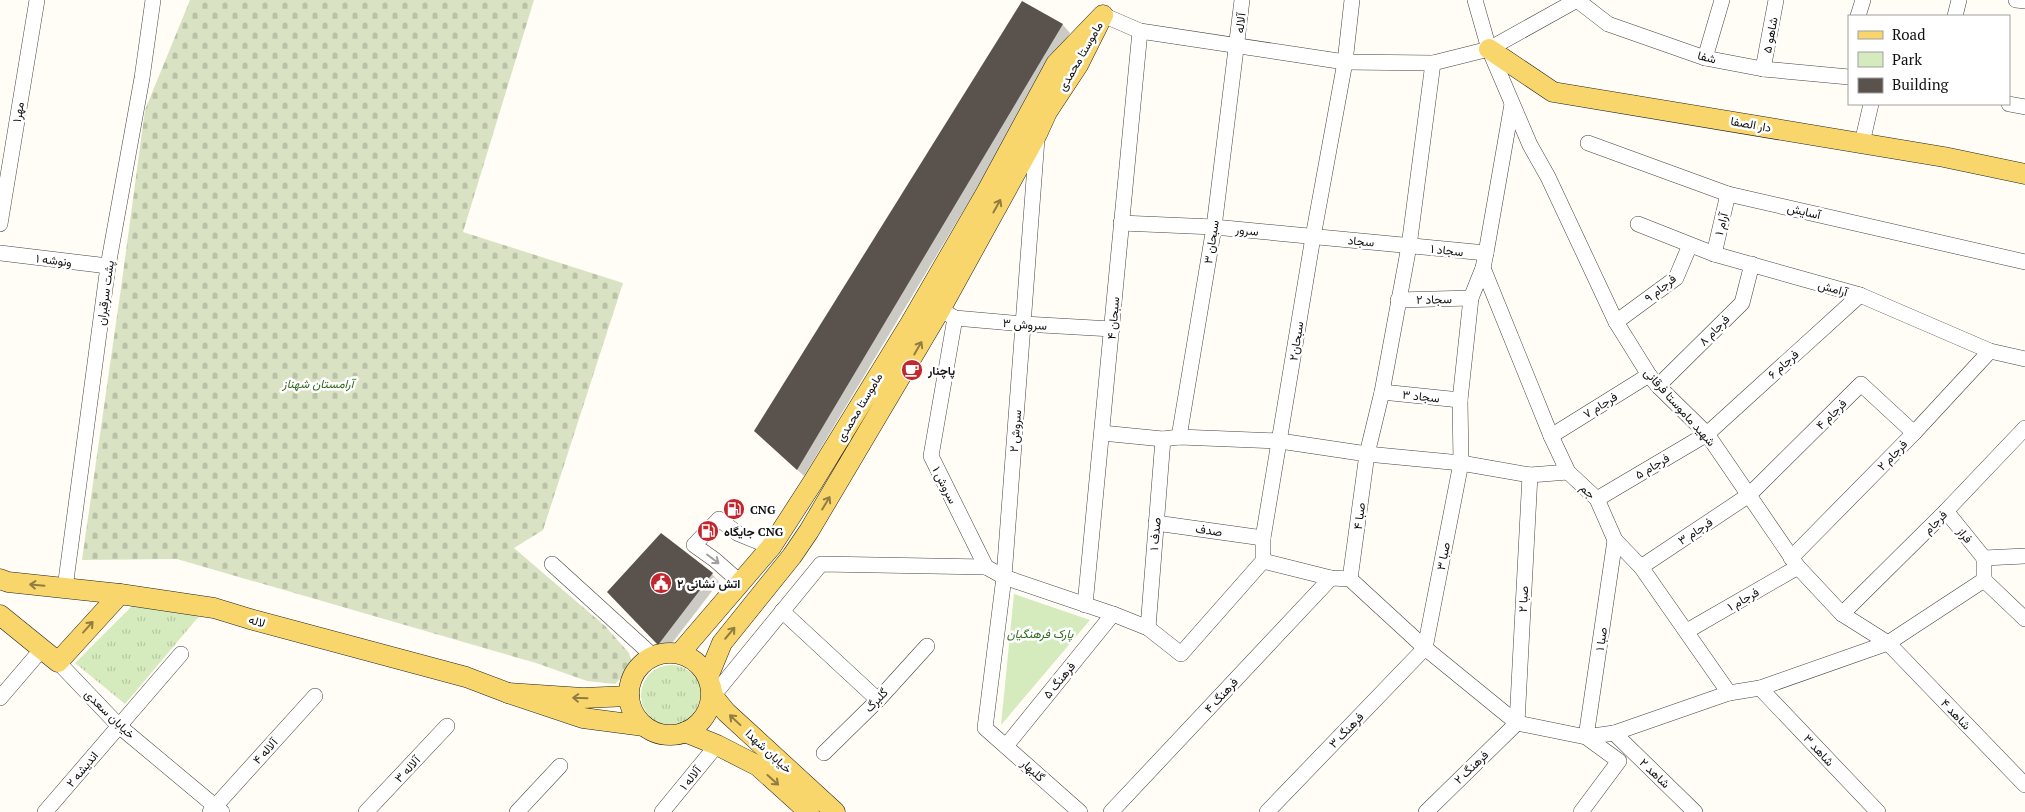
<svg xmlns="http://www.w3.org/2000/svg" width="2025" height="812" viewBox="0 0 2025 812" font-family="'PT Serif',Vazirmatn,serif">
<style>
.grass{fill:url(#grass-tufts)}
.cemetery{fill:url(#cemetery-stones)}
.park{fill:#d5ebbd}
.shadow{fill:#0003}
.building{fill:#5a524d}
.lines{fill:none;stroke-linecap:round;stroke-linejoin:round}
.minor-casing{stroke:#444;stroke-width:16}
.major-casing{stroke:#222;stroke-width:21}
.minor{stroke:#fff;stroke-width:15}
.major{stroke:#f9d66b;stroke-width:20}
.oneway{stroke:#917d42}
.oneway2{stroke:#a0a0a0}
.labels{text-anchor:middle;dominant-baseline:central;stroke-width:5;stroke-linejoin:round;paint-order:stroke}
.street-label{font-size:12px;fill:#111;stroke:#fff}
.poi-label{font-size:12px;font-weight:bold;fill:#111;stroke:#fff;text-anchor:start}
.park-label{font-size:12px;font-style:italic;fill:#2f6b1f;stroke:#fff}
</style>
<defs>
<pattern id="grass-tufts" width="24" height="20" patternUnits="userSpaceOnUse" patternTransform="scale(1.25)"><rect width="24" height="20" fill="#d5ebbd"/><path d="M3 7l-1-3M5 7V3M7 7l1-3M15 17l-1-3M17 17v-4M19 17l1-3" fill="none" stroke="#b6c8a1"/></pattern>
<pattern id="cemetery-stones" width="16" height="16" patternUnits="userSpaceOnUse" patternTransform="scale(1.25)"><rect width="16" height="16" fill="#d9e3c4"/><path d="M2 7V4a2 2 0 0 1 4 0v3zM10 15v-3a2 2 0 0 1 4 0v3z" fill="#b9c2a7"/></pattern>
</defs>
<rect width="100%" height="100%" fill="#fffdf5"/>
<g class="grass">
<path d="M135,603L200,615L125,704L75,663Z"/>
<circle cx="671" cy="695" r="30"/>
</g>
<path class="cemetery" d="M190,0H534L463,232L623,283L543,530L514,548L605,626L629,653L632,662L629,670L615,684L587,681L536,663L177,559L82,560L122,281L145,110Z"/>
<path class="park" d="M1014,594L1090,620L1001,725Z"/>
<g class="shadow">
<path d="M1023,2L1063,25L1070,33L804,476L763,438Z"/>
<path d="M712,574L719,582L666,651L609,592Z"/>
</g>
<g class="building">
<path d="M1022,1L1063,24L797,470L754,431Z"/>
<path d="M661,533L713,573L658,645L607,592Z"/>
</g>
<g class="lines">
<g class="minor-casing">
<g id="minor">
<path d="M1475,0L1489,49L1530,145L1548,177L1616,322L1649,375L1658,386L1707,434L1798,567L1842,614L1888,643L2025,785"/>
<path d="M1577,0L1608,24L1705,58L1763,69L1849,77"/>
<path d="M2016,0L2025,1"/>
<path d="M1103,15L1140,31L1345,62L1433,63L1489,49L1577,0"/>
<path d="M1858,16L1863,0"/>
<path d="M1955,16L1959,0"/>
<path d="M1705,58L1722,0"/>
<path d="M1763,69L1776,0"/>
<path d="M2009,104L2025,107"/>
<path d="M1037,139L1004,577L985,728L1080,812"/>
<path d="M1588,143L1728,194L2025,262"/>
<path d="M1862,143L1871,104"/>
<path d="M1121,223L1214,227L1486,253"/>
<path d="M0,224L37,0"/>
<path d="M1638,224L1714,254L1860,295L1990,351L2025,359"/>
<path d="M0,253L108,266"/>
<path d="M1714,254L1728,194"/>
<path d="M1483,268L1551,436L1568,472L1597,499L1615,540L1641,567L1729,693"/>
<path d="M1398,300L1471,298"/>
<path d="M948,314L955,318L1024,324L1112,329"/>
<path d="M955,318L931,456L986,567L1004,577L1113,614L1148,628L1181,654L1263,561V538L1313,237L1345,62L1352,0"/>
<path d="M1616,322L1676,278L1690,245"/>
<path d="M1658,386L1742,303L1752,264"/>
<path d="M1382,392L1460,400"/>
<path d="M1102,433L1163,439L1179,437L1280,441L1367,454L1461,463L1530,475L1568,472"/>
<path d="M1551,436L1649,375"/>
<path d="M1179,437L1214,227L1242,0"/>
<path d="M1597,499L1707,434L1860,295"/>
<path d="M1946,511L1984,558"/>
<path d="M1156,523L1263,538"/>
<path d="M1791,558L1914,433L1990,351"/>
<path d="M1984,558L2025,556"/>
<path d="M1263,561L1331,578L1350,579L1425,648L1517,723L1586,737L1614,733L1729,693L1760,688L1888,643L1984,580V558"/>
<path d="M552,564L653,656"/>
<path d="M1641,567L1749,495L1861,384L1914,433"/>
<path d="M1350,579L1367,454L1382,392L1409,246L1433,63"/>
<path d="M1984,580L2025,619"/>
<path d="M741,583L715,560L694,545L719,519L737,533L771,547"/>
<path d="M65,588L108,266L142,78L153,0"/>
<path d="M1085,605L1140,31"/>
<path d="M782,611L878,700"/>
<path d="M1842,614L1946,511L2025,428"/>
<path d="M1148,628L1163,439"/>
<path d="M1687,631L1798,567"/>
<path d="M58,662L119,726L222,812"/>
<path d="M1760,688L1878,812"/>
<path d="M713,696L821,564L986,567"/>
<path d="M0,698L42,649"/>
<path d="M1614,733L1695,812"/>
<path d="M1006,746L1113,614"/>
<path d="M824,753L878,700L927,646"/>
<path d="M45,812L181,654"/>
<path d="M210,812L315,696"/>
<path d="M366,812L447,726"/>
<path d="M517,812L560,766"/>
<path d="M662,812L717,745"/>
<path d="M1111,812L1331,578"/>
<path d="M1267,812L1425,648L1461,463L1460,400L1471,298L1483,268L1486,253L1512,104"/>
<path d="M1426,812L1517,723L1530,475"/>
<path d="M1581,812L1619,761L1586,737L1615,540"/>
</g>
</g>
<g class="major-casing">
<g id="major">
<path d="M1489,49L1553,92L1944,157L2025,174"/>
<path d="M0,579L8,582L120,594L214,608L250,619L466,677L508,693"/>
<path d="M0,615L58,662L120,594"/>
<circle cx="670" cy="694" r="41"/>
<path d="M680,653L771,547L813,482L910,324L986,193L1056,64L1103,15L1078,65L1047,112L1037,134L940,310L809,531L792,556L722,643L708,677"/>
<path d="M711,687L713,696L726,712L835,812"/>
<path d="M629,696L583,698L508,693L583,718L644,726"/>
<path d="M685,732L717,745L758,766L809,812"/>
</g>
</g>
<use href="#minor" class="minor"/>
<use href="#major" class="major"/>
</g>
<defs><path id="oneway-shaft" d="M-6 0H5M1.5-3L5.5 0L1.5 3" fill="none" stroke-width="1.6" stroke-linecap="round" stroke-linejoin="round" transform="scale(1.25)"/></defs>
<g class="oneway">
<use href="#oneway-shaft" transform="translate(997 206) rotate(-61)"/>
<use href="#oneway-shaft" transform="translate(918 348) rotate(-60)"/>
<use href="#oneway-shaft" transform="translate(826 503) rotate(-59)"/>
<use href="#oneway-shaft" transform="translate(37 585) rotate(-175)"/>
<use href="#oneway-shaft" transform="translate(88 627) rotate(-48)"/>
<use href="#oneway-shaft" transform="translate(730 633) rotate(-50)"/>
<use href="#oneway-shaft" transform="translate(580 698) rotate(-178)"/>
<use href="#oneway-shaft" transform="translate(735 720) rotate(-137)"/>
<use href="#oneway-shaft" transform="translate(773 780) rotate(42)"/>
</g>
<use class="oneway2" href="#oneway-shaft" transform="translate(713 559) rotate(37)"/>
<defs>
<g id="cafe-disc" transform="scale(1.125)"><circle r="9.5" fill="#c4262e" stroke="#fff"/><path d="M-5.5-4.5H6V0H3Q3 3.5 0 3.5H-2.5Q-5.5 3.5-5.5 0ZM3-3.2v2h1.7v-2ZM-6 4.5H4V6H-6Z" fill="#fff"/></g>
<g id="fuel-disc" transform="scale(1.125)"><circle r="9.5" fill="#c4262e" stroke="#fff"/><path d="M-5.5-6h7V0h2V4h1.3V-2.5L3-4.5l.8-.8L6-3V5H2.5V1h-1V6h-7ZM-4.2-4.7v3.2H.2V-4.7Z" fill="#fff"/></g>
<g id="civic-disc" transform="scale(1.125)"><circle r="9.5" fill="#c4262e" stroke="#fff"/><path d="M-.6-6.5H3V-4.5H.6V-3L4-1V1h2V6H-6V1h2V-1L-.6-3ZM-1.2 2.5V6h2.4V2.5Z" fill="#fff"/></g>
</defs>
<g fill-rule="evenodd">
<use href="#cafe-disc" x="912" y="370"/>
<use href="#fuel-disc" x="734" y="509"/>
<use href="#fuel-disc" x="708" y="531"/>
<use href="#civic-disc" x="661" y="583"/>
</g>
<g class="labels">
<g class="street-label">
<text transform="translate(1240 23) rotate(-84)">آلاله</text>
<text transform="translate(1770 35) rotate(-79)">شاهو ۵</text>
<text transform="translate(1080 56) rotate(-60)">ماموستا محمدی</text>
<text transform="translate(1707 57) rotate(15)">شفا</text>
<text transform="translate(18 112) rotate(-81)">مهر۱</text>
<text transform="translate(1751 124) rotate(10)">دار الصفا</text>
<text transform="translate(1804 211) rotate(13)">آسایش</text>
<text transform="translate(1721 224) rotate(-77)">آرام ۱</text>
<text transform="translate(1247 230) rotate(6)">سرور</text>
<text transform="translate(1361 241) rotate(5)">سجاد</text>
<text transform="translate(1211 242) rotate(-81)">سبحان ۳</text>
<text transform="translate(1447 250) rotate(6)">سجاد ۱</text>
<text transform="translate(54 260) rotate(7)">ونوشه ۱</text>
<text transform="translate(1660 288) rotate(-39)">فرجام ۹</text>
<text transform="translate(1833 288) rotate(16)">آرامش</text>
<text transform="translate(105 293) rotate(-82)">پشت سرقبران</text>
<text transform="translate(1434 299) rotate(-1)">سجاد ۲</text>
<text transform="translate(1113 318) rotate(-85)">سبحان ۴</text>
<text transform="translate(1025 324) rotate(4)">سروش ۳</text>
<text transform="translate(1714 330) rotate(-45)">فرجام ۸</text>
<text transform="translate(1296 341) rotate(-81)">سبحان۲</text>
<text transform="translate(1783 364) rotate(-42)">فرجام ۶</text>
<text transform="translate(1421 396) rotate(6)">سجاد ۳</text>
<text transform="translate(1600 405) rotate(-32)">فرجام ۷</text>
<text transform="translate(859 407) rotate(-59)">ماموستا محمدی</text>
<text transform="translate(1680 407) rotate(48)">شهید ماموستا فرقانی</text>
<text transform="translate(1831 414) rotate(-45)">فرجام ۴</text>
<text transform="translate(1015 431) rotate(-85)">سروش ۲</text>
<text transform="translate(1892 455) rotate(-46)">فرجام ۲</text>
<text transform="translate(1652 466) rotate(-31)">فرجام ۵</text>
<text transform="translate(945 485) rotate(63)">سروش ۱</text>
<text transform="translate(1588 491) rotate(45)">جم</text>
<text transform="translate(1359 516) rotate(-83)">صبا ۴</text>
<text transform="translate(1935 522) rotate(-45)">فرجام</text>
<text transform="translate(1209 530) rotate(8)">صدف</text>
<text transform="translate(1695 531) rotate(-33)">فرجام ۳</text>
<text transform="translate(1155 534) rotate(-85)">صدف ۱</text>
<text transform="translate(1965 535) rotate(51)">فراز</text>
<text transform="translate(1443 556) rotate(-79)">صبا ۳</text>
<text transform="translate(1523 599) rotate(-87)">صبا ۲</text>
<text transform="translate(1743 599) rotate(-30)">فرجام ۱</text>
<text transform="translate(257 621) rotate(16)">لاله</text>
<text transform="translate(1601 639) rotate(-82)">صبا ۱</text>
<text transform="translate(1059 680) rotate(-51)">فرهنگ ۵</text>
<text transform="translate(1221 695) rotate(-47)">فرهنگ ۴</text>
<text transform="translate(876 700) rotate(-46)">گلبرگ</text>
<text transform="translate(110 714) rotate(44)">خیابان سعدی</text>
<text transform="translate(1956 714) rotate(46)">شاهد ۴</text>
<text transform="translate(1346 730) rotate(-46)">فرهنگ ۳</text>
<text transform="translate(1819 750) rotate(47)">شاهد ۳</text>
<text transform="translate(265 751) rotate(-48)">آلاله ۴</text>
<text transform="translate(769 751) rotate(43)">خیابان شهدا</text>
<text transform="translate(1471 767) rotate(-44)">فرهنگ ۲</text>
<text transform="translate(82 769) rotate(-50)">اندیشه ۲</text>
<text transform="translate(407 769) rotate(-47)">آلاله ۳</text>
<text transform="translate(1033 770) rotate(42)">گلبهار</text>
<text transform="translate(1655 773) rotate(44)">شاهد ۲</text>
<text transform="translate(690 778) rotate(-51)">آلاله ۱</text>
</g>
<g class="poi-label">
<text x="928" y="370">پاچنار</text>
<text x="750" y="509">CNG</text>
<text x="724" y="531">جایگاه CNG</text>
<text x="677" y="583">اتش نشانی ۲</text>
</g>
<g class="park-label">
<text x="318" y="383">آرامستان شهناز</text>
<text x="1040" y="633">پارک فرهنگیان</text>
</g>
</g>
<rect x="1848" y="15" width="162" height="90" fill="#ffffff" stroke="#a0a0a0"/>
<rect x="1858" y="31" width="25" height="8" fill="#f9d66b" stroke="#a0a0a0"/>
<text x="1892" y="40" font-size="15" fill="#111111">Road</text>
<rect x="1858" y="52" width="25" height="15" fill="#d5ebbd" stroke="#a0a0a0"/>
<text x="1892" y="65" font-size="15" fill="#111111">Park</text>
<rect x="1858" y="78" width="25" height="15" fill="#5a524d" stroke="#a0a0a0"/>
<text x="1892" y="90" font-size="15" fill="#111111">Building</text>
</svg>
